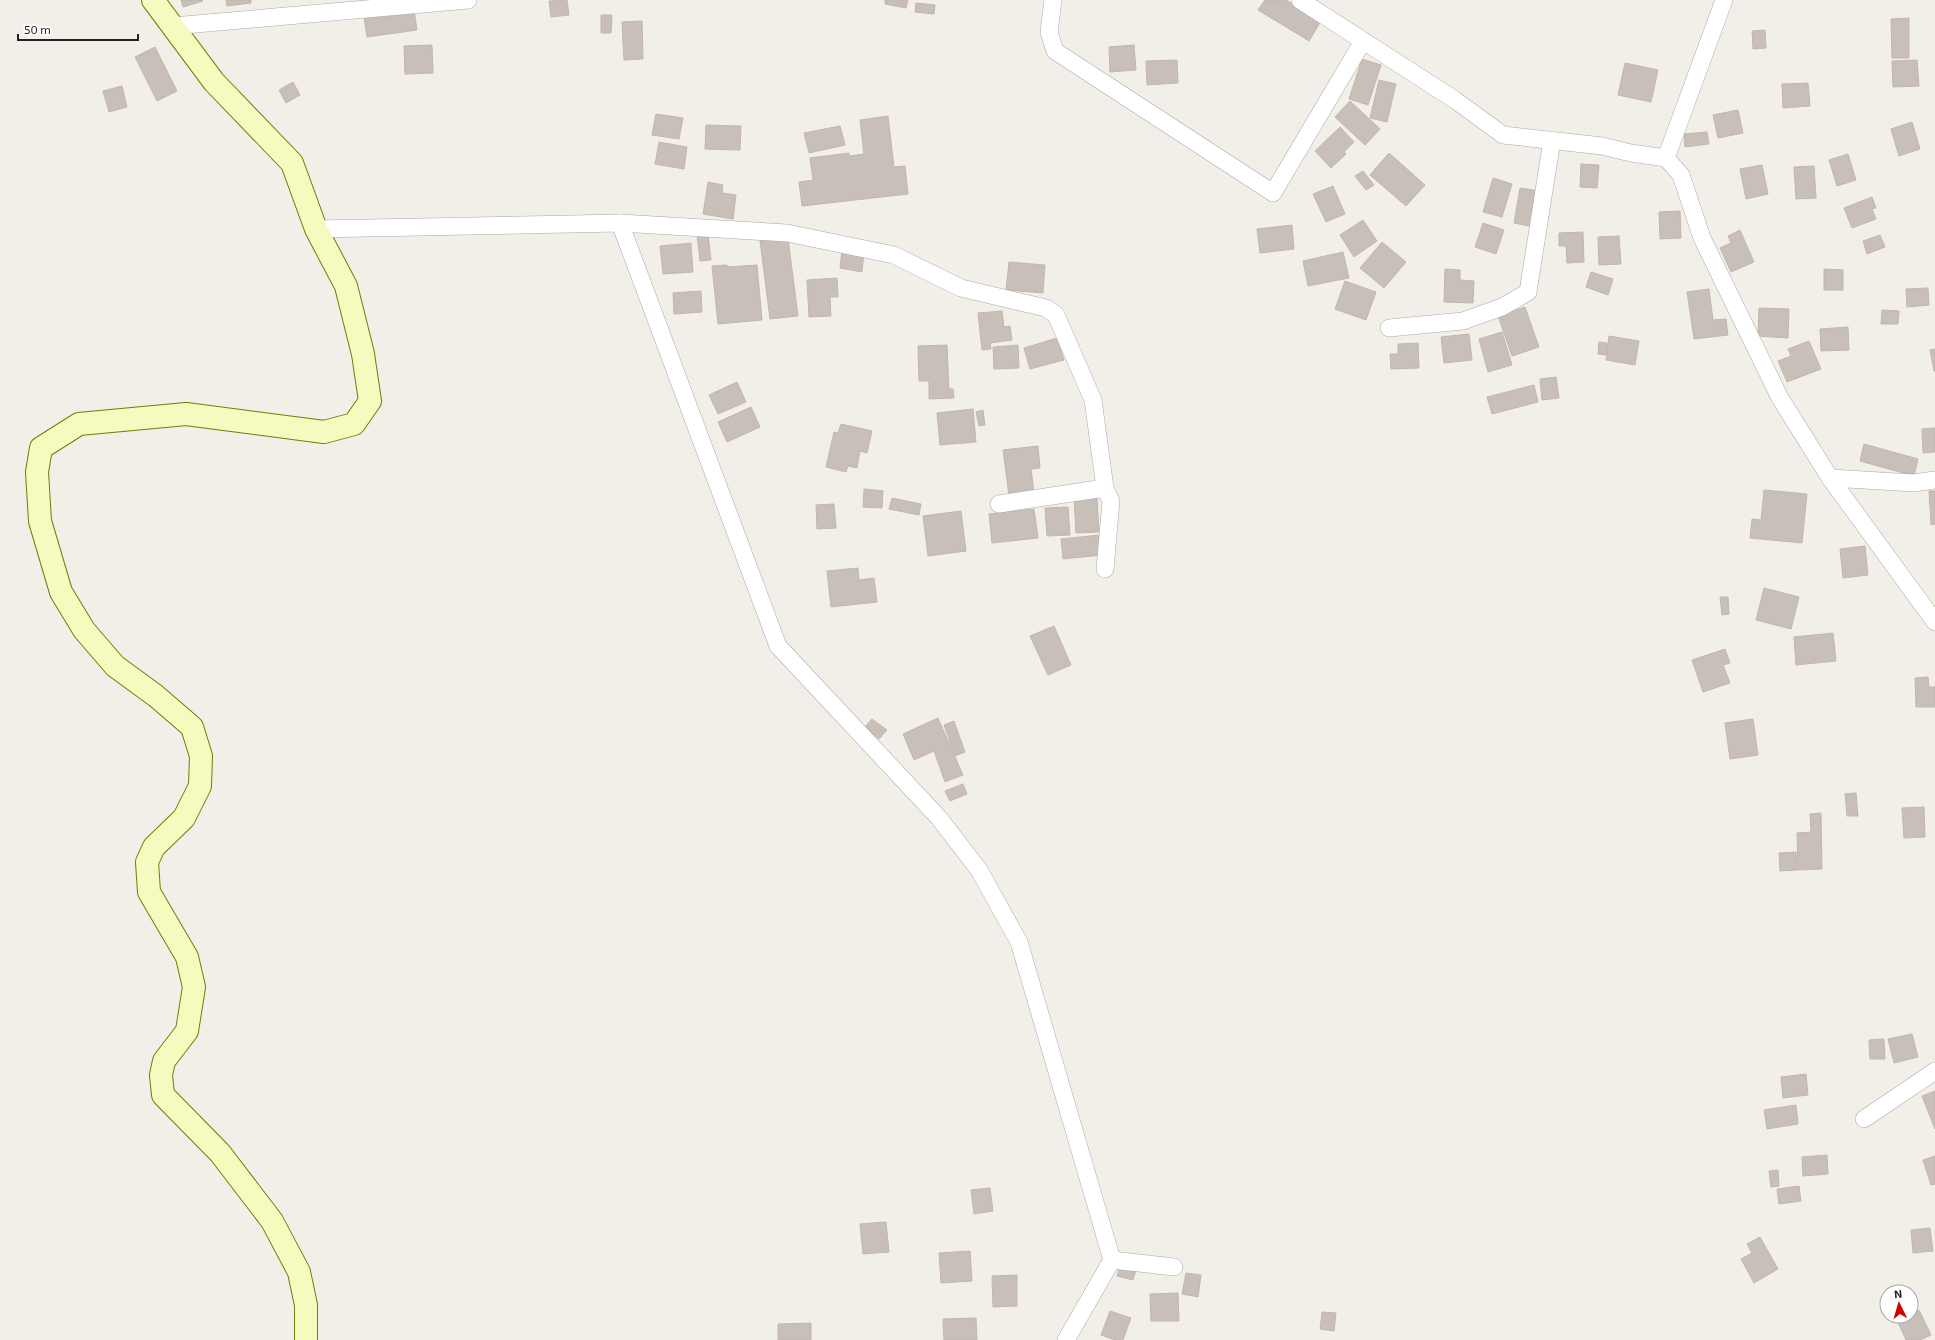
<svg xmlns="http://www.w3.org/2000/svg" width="1935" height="1340" viewBox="0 0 1935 1340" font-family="'Exo 2',sans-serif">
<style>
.building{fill:#c7bfb8;stroke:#c4b6ab}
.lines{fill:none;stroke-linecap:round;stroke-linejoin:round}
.minor-casing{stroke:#a9a9a9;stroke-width:18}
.secondary-casing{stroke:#707d05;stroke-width:24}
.minor{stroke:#fff;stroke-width:17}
.secondary{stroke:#f7fabf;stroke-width:22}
</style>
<rect width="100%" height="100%" fill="#f2efe9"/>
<g class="building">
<path d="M181,0H202L203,1L183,7Z"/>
<path d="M226,0H251V3L227,6Z"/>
<path d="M567,0L569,15L551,17L549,1Z"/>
<path d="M885,0H908L906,8L885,4Z"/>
<path d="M1265,0H1286L1321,21L1309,41L1258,10Z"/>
<path d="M916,3L935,5L934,14L915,12Z"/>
<path d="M414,10L417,30L367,37L364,17Z"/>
<path d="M601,15H612L611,33H601Z"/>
<path d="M1909,18V58H1892L1891,19Z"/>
<path d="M642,21L643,59L624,60L622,22Z"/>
<path d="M1765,30L1766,48L1753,49L1752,31Z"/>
<path d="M432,45L433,73L405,74L404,46Z"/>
<path d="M1134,45L1136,70L1110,72L1109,47Z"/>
<path d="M155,47L177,91L157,101L135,57Z"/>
<path d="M1362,59L1381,65L1368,105L1349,99Z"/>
<path d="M1177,60L1178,83L1147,85L1146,61Z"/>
<path d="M1917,60L1919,86L1893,87L1892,61Z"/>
<path d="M1625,63L1658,70L1651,102L1618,95Z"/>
<path d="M1379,80L1396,84L1387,122L1370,118Z"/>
<path d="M293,82L300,95L286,103L279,90Z"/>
<path d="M1808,83L1810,106L1783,108L1782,84Z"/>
<path d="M122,86L127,107L109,112L103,91Z"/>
<path d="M1350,101L1380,129L1365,145L1335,117Z"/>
<path d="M1738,110L1743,133L1718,138L1713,115Z"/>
<path d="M656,114L683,118L679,139L652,135Z"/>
<path d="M888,116L894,167L905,166L908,194L802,206L799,182L813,180L810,158L849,153V156L864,154L860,120Z"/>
<path d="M1912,122L1920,149L1899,156L1891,129Z"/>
<path d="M706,125L741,126L740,150L705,149Z"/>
<path d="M840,126L845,145L809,153L804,133Z"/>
<path d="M1340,127L1354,142L1344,152L1346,154L1331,168L1315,151Z"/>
<path d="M1707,132L1709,144L1685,147L1684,134Z"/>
<path d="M659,142L687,147L684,169L655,164Z"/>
<path d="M1389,153L1425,185L1406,206L1370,175Z"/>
<path d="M1848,154L1856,180L1837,186L1829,160Z"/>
<path d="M1581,164L1599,165L1597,188L1580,187Z"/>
<path d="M1762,165L1768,194L1746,199L1740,169Z"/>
<path d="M1814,166L1816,198L1796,199L1794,167Z"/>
<path d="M1363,171L1374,185L1366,190L1355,176Z"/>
<path d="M1493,178L1512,184L1502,217L1483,212Z"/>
<path d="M708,182L723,185L722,193L736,195L733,219L703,214Z"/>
<path d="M1333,186L1345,214L1326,222L1313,194Z"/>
<path d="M1520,188L1540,191L1534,227L1514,223Z"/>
<path d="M1872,197L1876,208L1872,209L1876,219L1852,228L1844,208Z"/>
<path d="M1680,211L1681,238L1660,239L1659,212Z"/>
<path d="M1363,220L1377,241L1354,257L1340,235Z"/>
<path d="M1483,223L1504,230L1496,254L1475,247Z"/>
<path d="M1292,225L1294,249L1260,253L1257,229Z"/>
<path d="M1740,230L1754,262L1731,272L1720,248L1731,243L1728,236Z"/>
<path d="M1583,232L1584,262L1567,263L1566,246H1559V233Z"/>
<path d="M708,234L711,260L700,261L697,235Z"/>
<path d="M1880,235L1885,247L1867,254L1863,241Z"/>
<path d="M1619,236L1621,264L1599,265L1598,237Z"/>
<path d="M788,238L798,316L770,319L760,241Z"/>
<path d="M1382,242L1406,262L1384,288L1360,268Z"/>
<path d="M691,243L693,272L663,274L660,246Z"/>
<path d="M842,250L864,253L862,272L840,268Z"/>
<path d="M1343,252L1349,278L1308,286L1303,261Z"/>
<path d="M1009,262L1045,265L1043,293L1006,290Z"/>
<path d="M727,265V267L757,265L762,320L718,324L712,266Z"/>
<path d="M1445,269L1460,270V280L1474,281L1473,303L1444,302Z"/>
<path d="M1824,269L1843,270V290H1824Z"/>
<path d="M1591,272L1613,279L1608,295L1586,287Z"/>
<path d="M837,278L838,297H830L831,316L809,317L807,280Z"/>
<path d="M1345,281L1376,292L1366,320L1335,309Z"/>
<path d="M1928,288L1929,305L1907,307L1906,289Z"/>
<path d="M1709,289L1713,320L1726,319L1728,335L1694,339L1687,292Z"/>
<path d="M701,291L702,312L674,314L673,293Z"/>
<path d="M1525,307L1539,347L1512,356L1498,316Z"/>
<path d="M1759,308L1789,309L1788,338L1758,336Z"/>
<path d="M1882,310L1899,311L1898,324H1881Z"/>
<path d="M1002,311L1004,327L1010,326L1012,340L990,343L991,349L982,350L978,313Z"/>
<path d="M1848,327L1849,350L1821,351L1820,329Z"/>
<path d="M1502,332L1512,365L1488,372L1479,339Z"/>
<path d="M1469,334L1472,360L1444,363L1441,337Z"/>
<path d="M1609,336L1639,341L1635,365L1606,360Z"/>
<path d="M1057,338L1064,360L1030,369L1024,348Z"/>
<path d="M1809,341L1821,369L1787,382L1778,361L1791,356L1788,349Z"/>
<path d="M1599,342L1607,343L1606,355L1598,354Z"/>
<path d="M1418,343L1419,368L1391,369L1390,354H1398V344Z"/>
<path d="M947,345L949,389H953L954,398L929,399V381H919L918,346Z"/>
<path d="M1018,345L1019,368L994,369L993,347Z"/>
<path d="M1935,349V371H1934L1930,350Z"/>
<path d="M1556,377L1559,398L1542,400L1540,379Z"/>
<path d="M737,382L746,402L718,414L709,395Z"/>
<path d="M1534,385L1538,402L1492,414L1487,397Z"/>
<path d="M751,407L760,427L727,442L718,422Z"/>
<path d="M973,409L976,442L940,445L937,413Z"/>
<path d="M983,410L985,425L979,426L976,412Z"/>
<path d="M841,424L872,431L867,453L860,451L857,468L848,466L846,472L826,467L834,432L838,433Z"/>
<path d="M1935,428V452L1923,453L1922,429Z"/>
<path d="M1864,444L1918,459L1914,476L1860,461Z"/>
<path d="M1038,446L1040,468L1031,469L1034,493L1009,496L1003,450Z"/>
<path d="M864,489L883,491L882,508L863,507Z"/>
<path d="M1764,490L1807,494L1802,543L1750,538L1752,519L1761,520Z"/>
<path d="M1929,491H1935V524L1931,525Z"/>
<path d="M892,498L921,504L919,515L889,509Z"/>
<path d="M1097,498L1099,532L1076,533L1074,499Z"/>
<path d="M834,504L836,528L817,529L816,505Z"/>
<path d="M1068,507L1070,535L1047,536L1045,508Z"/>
<path d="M1034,509L1038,538L992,543L989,514Z"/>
<path d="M961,511L966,551L928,556L923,516Z"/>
<path d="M1100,535L1102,555L1063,559L1061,539Z"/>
<path d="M1865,546L1868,575L1843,578L1840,549Z"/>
<path d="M858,568L859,580L874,578L877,602L831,607L827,571Z"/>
<path d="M1764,588L1799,597L1791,629L1756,620Z"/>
<path d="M1720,597H1728L1729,614L1722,615Z"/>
<path d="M1054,626L1071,665L1048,675L1030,636Z"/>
<path d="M1833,633L1836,661L1796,665L1794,637Z"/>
<path d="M1725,649L1730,663L1723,665L1730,683L1703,692L1692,660Z"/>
<path d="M1928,677L1929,687H1935V707H1916L1915,678Z"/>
<path d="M938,718L963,775L945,782L934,751L914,760L903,734Z"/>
<path d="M872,719L887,730L879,739L865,727Z"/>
<path d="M1753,719L1758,755L1730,759L1725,723Z"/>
<path d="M954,721L965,752L955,756L944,725Z"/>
<path d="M963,784L967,794L950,801L945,791Z"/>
<path d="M1856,793L1858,816H1847L1845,794Z"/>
<path d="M1924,807L1925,837L1904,838L1902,808Z"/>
<path d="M1821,813L1822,869L1798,870L1797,833L1811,832L1810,814Z"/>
<path d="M1796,852L1797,870L1780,871L1779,853Z"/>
<path d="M1912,1034L1918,1057L1894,1063L1888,1039Z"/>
<path d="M1884,1039L1885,1059H1870L1869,1040Z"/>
<path d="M1806,1074L1808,1095L1783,1098L1781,1077Z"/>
<path d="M1935,1091V1129L1922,1096Z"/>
<path d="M1796,1105L1798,1124L1767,1129L1764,1110Z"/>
<path d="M1827,1155L1828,1174L1803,1176L1802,1157Z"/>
<path d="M1935,1156V1184L1931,1185L1923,1160Z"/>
<path d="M1778,1170L1779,1186L1771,1187L1769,1171Z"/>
<path d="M1799,1186L1801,1201L1779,1204L1777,1189Z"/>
<path d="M990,1188L993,1211L974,1214L971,1190Z"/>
<path d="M886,1222L889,1252L863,1254L860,1224Z"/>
<path d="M1930,1228L1933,1251L1913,1253L1911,1230Z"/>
<path d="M1760,1237L1778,1269L1754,1283L1741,1259L1752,1253L1747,1244Z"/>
<path d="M970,1251L972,1281L941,1283L939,1253Z"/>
<path d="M1120,1266L1136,1270L1133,1280L1117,1276Z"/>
<path d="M1186,1273L1201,1275L1198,1297L1182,1294Z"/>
<path d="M1017,1275V1306L993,1307L992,1276Z"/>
<path d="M1178,1293L1179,1321H1151L1150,1294Z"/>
<path d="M1919,1310L1931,1335L1920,1340H1906L1897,1320L1906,1316H1911V1314Z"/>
<path d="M1110,1311L1131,1318L1123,1340H1115L1101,1335Z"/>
<path d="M1322,1312L1336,1313L1334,1331L1320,1329Z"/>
<path d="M976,1318L977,1340H944L943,1319Z"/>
<path d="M811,1323V1340H778V1324Z"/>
</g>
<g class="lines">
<g class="minor-casing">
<g id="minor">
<path d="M1053,0L1049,32L1055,51L1273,193L1363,41"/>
<path d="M1300,0L1455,100L1503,135L1602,146L1631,153L1666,158L1681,175L1702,238L1780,398L1830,478L1935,622"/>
<path d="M173,26L468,0"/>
<path d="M1666,158L1724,0"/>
<path d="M620,223L778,646L939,818L979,870L1019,942L1112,1260L1066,1340"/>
<path d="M316,229L620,223L787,233L894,255L961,288L1046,308L1056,315L1093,400L1105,488L1111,501L1105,569"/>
<path d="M1389,328L1463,321L1502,307L1528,292L1552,140"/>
<path d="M1830,478L1914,483L1935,480"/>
<path d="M999,504L1105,488"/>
<path d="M1864,1119L1935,1071"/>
<path d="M1112,1260L1174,1267"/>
</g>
</g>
<g class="secondary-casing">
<path id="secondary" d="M153,0L214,82L292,163L316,229L346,286L363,354L370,401L354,424L324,432L186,414L79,424L41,448L37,472L40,521L61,592L84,630L115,666L156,696L192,727L201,756L200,786L184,818L154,847L147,862L149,892L187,957L194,987L187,1031L164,1061L161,1075L163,1095L220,1153L272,1221L299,1272L306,1305V1340"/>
</g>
<use href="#minor" class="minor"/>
<use href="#secondary" class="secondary"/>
</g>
<g transform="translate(1899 1304) rotate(355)"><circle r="19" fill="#ffffff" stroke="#a7a7a7"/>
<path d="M0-3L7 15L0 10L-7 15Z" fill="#d40000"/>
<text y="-6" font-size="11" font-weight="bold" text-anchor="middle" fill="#222222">N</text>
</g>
<path d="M18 34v6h120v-6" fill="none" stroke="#222222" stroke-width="2"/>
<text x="24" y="34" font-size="12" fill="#222222" stroke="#ffffff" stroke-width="3" paint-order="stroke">50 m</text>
</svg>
